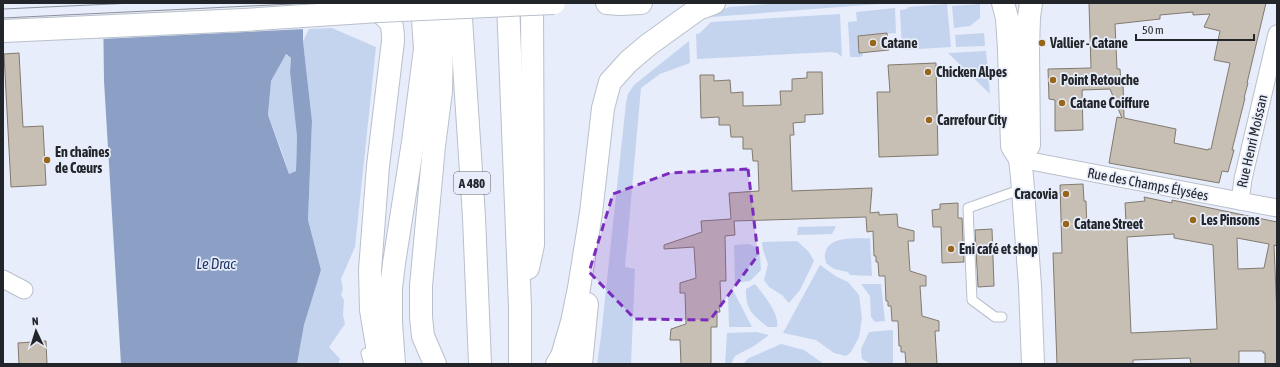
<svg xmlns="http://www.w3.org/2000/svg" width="1280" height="367" viewBox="0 0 1280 367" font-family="'Asap Condensed',sans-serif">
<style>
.green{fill:#c5d4ee}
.water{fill:#8ca0c5;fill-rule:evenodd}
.pier{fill:#e7edfa}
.building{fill:#c7beb4;stroke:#827a70;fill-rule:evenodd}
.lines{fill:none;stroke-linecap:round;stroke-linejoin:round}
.lane-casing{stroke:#b9c0cb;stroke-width:11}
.street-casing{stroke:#b9c0cb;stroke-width:19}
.secondary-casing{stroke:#b9c0cb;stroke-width:24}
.highway-casing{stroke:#b9c0cb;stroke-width:24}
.lane{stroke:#fff;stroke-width:9}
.street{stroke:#fff;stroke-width:17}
.secondary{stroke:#fff;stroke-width:22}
.highway{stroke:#fff;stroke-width:22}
.tram{stroke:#8c919a;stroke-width:1}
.secondary-bridge-casing{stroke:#b9c0cb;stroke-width:24;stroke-linecap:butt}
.secondary-bridge{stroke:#fff;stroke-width:22}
.marked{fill:#7b2cbf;fill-opacity:0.2;stroke:#7b2cbf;stroke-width:3;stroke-dasharray:8 5;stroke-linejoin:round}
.poi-dot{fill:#986519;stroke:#e7edfa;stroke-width:1.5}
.labels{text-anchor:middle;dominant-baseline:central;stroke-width:3.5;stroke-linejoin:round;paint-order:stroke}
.shield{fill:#e7edfa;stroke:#5d6168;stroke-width:1}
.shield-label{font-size:13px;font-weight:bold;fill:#222529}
.poi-label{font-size:14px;font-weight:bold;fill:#222529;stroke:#e7edfa;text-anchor:start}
.street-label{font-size:14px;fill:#222529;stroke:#e7edfa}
.water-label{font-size:15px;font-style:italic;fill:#203767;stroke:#e7edfa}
</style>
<rect width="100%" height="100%" fill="#e7edfa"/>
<g class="green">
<path d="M783,3H892L711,17L710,15L729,7Z"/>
<path d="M947,4L951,47L902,50L900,10L907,9L908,7Z"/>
<path d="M980,4V18L970,26L954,28L952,6Z"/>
<path d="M895,8L896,33L858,36L859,53H863V55L860,57H850L848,22L857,21L856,12Z"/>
<path d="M840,14L842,57L837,53L831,52L697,59L696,34L700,33L711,22Z"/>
<path d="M332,28L376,47L355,247L341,279L343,288L341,295L344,300L343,315L345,324L329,347L340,359L338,364H297L304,325L321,270L308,220L312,121L303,41L309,29Z"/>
<path d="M984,33L985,46L956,47L955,35Z"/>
<path d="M689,41L690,63L660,74L641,88L625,267L635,269L631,364H597L601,336L626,103L628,94L634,85Z"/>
<path d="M986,51L990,94L948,53Z"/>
<path d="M285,54L291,58L290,72L297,137L296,171L289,174L282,152L268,115L271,81Z"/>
<path d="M836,226L832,234L797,235L798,227Z"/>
<path d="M870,238L872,276L850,275L848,272L834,269L826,263C826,261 824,256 825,254C828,235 856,239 870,238Z"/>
<path d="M797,241L809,252L814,261L800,290L789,303L782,295L769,287L764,280L768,264L763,250L762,242Z"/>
<path d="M749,244C762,249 760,257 761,270L750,281L735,283L734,245Z"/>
<path d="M820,265L837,277L848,282L859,295L862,318L859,337L851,352L846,356L834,353L816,340L783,333Z"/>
<path d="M755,284C763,294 780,314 777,327H768C753,316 745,309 746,289Z"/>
<path d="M861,284H881L885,321L875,322L871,317L870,296Z"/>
<path d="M728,292H734L752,327H729Z"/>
<path d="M893,330V364H871L862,359L861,349L869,332Z"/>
<path d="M756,332L769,335L754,346L735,356L731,364H725L727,333Z"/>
<path d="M781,344L804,350L824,364H743L749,358Z"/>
</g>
<path class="water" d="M103,3H303V41L312,121L308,220L321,270L304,325L297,364H121L104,81ZM286,54L291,58L290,72L297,137L296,171L289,174L268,115L271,81Z"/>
<path class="pier" d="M101,3H305V29L101,39Z"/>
<g class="building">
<path d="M1089,3H1266L1247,83H1248L1244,98H1245L1232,150H1234L1228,172L1222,171L1219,183L1109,163L1117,117L1122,118L1110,89L1082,90L1083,130L1055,131V100L1049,99L1048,69L1091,68ZM1193,12V15L1210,14L1204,27L1220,31L1214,60L1230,63L1211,149H1208V150L1174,143L1176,129L1124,118L1123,84H1121L1120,69H1117L1115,24L1160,19V15Z"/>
<path d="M887,33L889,50L859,53L858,36Z"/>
<path d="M19,53L23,127L43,126L46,185L11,187L4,54Z"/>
<path d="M936,63L938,155L879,157L877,92H890L888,65Z"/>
<path d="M807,72H822L823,114L805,115V122L793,123L794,135H790L792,191L872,188L870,213L879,212V215L897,214L898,227L914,231V241H908L910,271L926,276V286H920L922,316L939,321V331H935L937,364H906L905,352H901V346H899L898,321H892L891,306H888V301H886L885,276H879L878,262H876V256H874L873,231L867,232L866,217L734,221L735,235L725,236L726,281H720L721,305L719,306L720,312H717V327H711V364H681L680,340H670L671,329L686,324L685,293H680V283L696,278L694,247L664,249V245L702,232L701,221L731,219L729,193L759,191L758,161H753L752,149H743V137H731L730,125H719V117L701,118L700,75H714V81L730,80L731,93L743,92V106L781,105L780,91H792V79L807,78Z"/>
<path d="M1083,184L1084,201H1086L1087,230L1117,229V223H1126L1125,203L1145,201L1144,197L1172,203V200L1277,222V246L1274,245L1277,315V364H1265V353H1263V351H1239V364H1191L1190,358L1133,360V364H1057L1053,253H1062L1060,185ZM1174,234V238L1213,245L1217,329L1131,333L1127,237ZM1237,238L1269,244L1264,268L1238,269Z"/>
<path d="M958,203V218H962L964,262L942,263L941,227H933L932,210L940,209V204Z"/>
<path d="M992,229L994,286L978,287L975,230Z"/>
<path d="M46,341L47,364H19L18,343Z"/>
</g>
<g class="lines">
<g class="lane-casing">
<g id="lane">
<path d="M1002,317H995L972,300L968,208L1022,189"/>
<path d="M366,353L369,364"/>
</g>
</g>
<g class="street-casing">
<g id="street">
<path d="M1020,159L1277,208"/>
<path d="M1240,201L1243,179L1277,34"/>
<path d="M3,279L24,290"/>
</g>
</g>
<g class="secondary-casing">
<g id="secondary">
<path d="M607,3L620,4L641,3"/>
<path d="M1003,3L1007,18L1009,49L1012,146L1020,159L1022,177L1030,286L1033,364"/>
<path d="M1020,159L1029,145L1028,49L1029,17L1031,3"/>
</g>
</g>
<g class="highway-casing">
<g id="highway">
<path d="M460,3L474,217L480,364"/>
<path d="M508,3L520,307V364"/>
<path d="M379,11C392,22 393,23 393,41L378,166L370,270L371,310L380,364"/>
<path d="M528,268L533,245L532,3"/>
<path d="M394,364L391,323V288L394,263L413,142L425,49L422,3"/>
<path d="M435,364L423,336L421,317V286L434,146L441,91L443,3"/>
<path d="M557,364L562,356L572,322L579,288L591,213L603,108L610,82L628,62L648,45L698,9L714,3"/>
<path d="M581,364L587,304"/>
</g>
</g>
<use href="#lane" class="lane"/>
<use href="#street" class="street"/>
<use href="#secondary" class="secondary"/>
<use href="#highway" class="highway"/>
<g class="tram">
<path d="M3,9L134,3"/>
<path d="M3,18L312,3"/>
</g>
<g class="secondary-bridge-casing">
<path id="secondary-bridge" d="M3,31L244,20L379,11L554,3"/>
</g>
<use href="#secondary-bridge" class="secondary-bridge"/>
</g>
<path class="marked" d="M748,169L758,255L710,320L635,319L589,272L613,194L670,173Z"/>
<g class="poi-dot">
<circle cx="873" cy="43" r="4"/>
<circle cx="1042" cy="43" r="4"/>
<circle cx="928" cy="72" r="4"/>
<circle cx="1053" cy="80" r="4"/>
<circle cx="1062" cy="103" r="4"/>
<circle cx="929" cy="120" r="4"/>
<circle cx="47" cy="160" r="4"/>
<circle cx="1066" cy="194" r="4"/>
<circle cx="1193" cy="220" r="4"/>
<circle cx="1066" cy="224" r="4"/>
<circle cx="951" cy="249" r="4"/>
</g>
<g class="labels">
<rect class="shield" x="454" y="172" width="36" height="22" rx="3"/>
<g class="shield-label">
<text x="472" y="183">A 480</text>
</g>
<g class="poi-label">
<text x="881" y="43">Catane</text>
<text x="1050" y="43">Vallier - Catane</text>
<text x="936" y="72">Chicken Alpes</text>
<text x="1061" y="80">Point Retouche</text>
<text x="1070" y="103">Catane Coiffure</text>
<text x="937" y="120">Carrefour City</text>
<text x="55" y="152">En chaînes<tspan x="55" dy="16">de Cœurs</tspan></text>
<text x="1058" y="194" text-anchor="end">Cracovia</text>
<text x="1201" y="220">Les Pinsons</text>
<text x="1074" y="224">Catane Street</text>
<text x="959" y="249">Eni café et shop</text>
</g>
<g class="street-label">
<text transform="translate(1252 141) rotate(-77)">Rue Henri Moissan</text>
<text transform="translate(1148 184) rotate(11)">Rue des Champs Élysées</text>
</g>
<g class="water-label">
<text x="216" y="263">Le Drac</text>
</g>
</g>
<rect width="1280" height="367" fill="none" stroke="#222529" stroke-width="8"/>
<g transform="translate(36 331) rotate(356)" stroke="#e7edfa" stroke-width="3" paint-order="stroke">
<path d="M0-3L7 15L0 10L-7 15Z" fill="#222529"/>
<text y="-6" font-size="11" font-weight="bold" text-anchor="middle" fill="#222529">N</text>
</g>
<path d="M1136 34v6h118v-6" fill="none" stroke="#222529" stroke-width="2"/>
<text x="1142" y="34" font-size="12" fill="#222529" stroke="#e7edfa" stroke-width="3" paint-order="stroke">50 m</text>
</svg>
